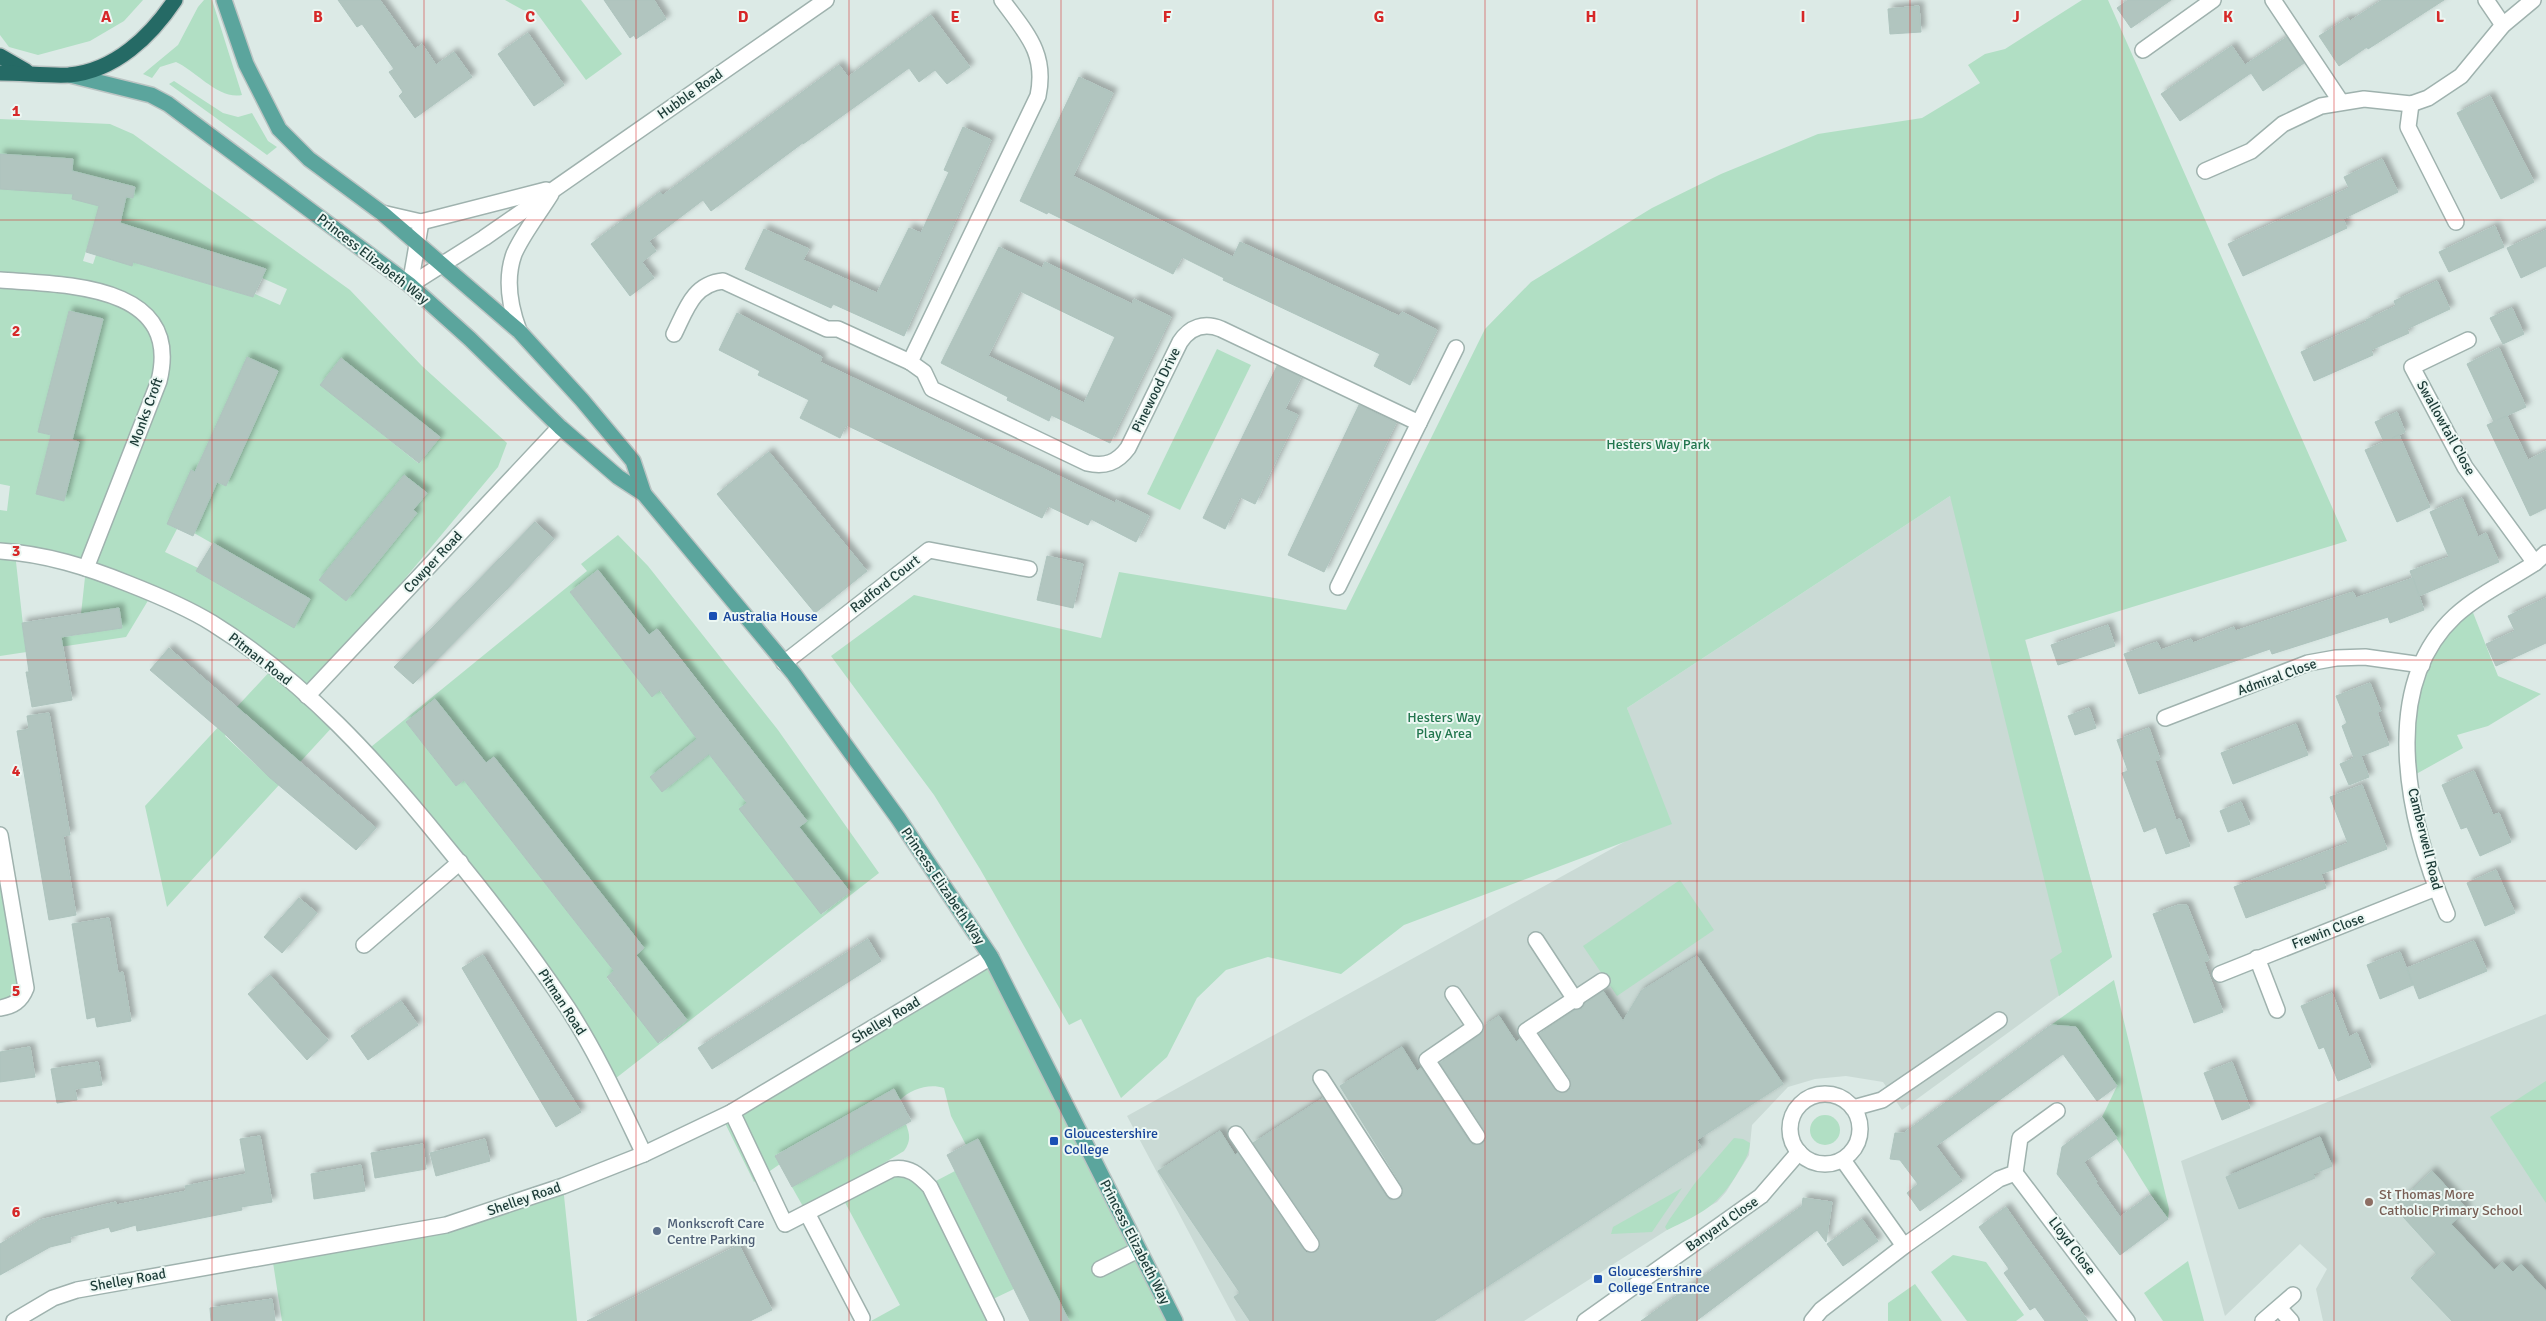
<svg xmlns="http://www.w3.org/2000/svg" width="2546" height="1321" viewBox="0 0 2546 1321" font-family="Signika,sans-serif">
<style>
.built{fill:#cadad5}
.green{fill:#b1dfc4;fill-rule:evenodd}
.building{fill:#b1c5bf;stroke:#aec4be;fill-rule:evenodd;filter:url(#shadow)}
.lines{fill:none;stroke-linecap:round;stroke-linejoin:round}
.minor-casing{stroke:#9fb2ae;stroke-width:18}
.major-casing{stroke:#bbc4c3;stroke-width:18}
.highway-casing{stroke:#bbc4c3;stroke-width:18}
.minor{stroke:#fff;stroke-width:15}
.major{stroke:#5ba59d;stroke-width:15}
.highway{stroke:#256a65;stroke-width:15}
.grid{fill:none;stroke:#d62828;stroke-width:1;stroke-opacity:0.55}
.transit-dot{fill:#1a4fb4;stroke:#ecf7f3;stroke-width:2}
.education-dot{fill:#8d6e63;stroke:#ecf7f3;stroke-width:2}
.service-dot{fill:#5c6f8a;stroke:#ecf7f3;stroke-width:2}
.labels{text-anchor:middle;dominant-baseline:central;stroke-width:4;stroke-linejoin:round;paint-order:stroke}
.street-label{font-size:14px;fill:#1c3b37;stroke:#ecf7f3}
.park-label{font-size:14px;fill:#22764e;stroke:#ecf7f3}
.transit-label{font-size:14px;fill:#164399;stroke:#ecf7f3;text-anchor:start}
.education-label{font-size:14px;fill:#785e54;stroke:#ecf7f3;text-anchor:start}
.service-label{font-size:14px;fill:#4e5e75;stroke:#ecf7f3;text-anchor:start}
.grid-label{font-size:16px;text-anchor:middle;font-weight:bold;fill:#d62828;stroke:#ecf7f3;stroke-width:4;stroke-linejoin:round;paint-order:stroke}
</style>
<defs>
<filter id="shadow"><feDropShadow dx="4.5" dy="-4.5" stdDeviation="2.5" flood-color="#0004"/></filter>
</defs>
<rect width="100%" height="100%" fill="#dceae6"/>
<g class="built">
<path d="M1950,496L2025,639L2112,957L1902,1110L1883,1082L1846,1076L1815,1079L1788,1087L1752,1125L1749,1155L1726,1192L1717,1202L1667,1230L1524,1321H1236L1127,1116L1664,820L1627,708Z"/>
<path d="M2546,1014V1321H2323L2316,1289L2327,1269L2300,1244L2225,1316L2181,1161Z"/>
</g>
<g class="green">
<path d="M0,0H143L124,21L90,41L38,55L9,47L0,35Z"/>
<path d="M204,0H212L213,3L242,95C219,100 196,71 176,62L160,67L152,78L143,74L178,45L198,7Z"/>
<path d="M505,0H581L622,54L586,80L536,12L523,10Z"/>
<path d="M2082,0H2108L2347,541L2025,640L2112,957L2059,996L2050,960L2062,952L1950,496L1627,708L1672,824L1404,925L1341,974L1268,957L1226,970L1197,998L1167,1057L1121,1098L1081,1019L1069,1025L980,869L934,795L831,656L914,595L1101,638L1119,572L1346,610L1485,329L1531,282L1652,208L1721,174L1818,134L1922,118L1980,83L1968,65L1985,54L2005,49Z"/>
<path d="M174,81L223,113L238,117L252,113L268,141L277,147L267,155L169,84Z"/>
<path d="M0,119L110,124L133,134L350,290L422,366L507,443L498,467L307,696L336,723L167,907L145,806L273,668L152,594L126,637L0,656V510L7,511L10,486L0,484ZM143,230L265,269L262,278L287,289L280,305L255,294L253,297L133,262L132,265L97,252L93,264L83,261L90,238L113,245ZM69,311L102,319L72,440L79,443L64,501L36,494L51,435L39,432ZM247,358L278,372L226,486L217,482L194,533L310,599L293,627L196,571L198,568L165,552L177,529L167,524L195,472ZM321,385L440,437L418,463ZM427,493L413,510L417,513L346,601L319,580ZM15,553L86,568L81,614L83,634L25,643ZM245,713L290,754L269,777L225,736Z"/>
<path d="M1217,349L1251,365L1180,510L1147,494Z"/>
<path d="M618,535L648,566L778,730L879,873L611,1082L568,1008L366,751L587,571L581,564ZM598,570L649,635L658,629L807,821L799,827L850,892L822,914L771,850L778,843L654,683L621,657L570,592ZM435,699L486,763L494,757L644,948L636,955L687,1020L659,1043L607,978L614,971L464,780L456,786L406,722Z"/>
<path d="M2470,605L2498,676L2541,694L2488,726L2457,735L2463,748L2409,778L2407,739L2422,665Z"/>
<path d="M0,835L26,988L0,1008Z"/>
<path d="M1680,880L1714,930L1617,996L1583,946Z"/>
<path d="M991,957L1175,1321H1069L978,1139L966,1145L951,1116L944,1088C929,1083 911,1089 900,1100L894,1089L776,1155L780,1164L754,1182L722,1117Z"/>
<path d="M2114,980L2169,1209L2168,1219C2143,1186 2126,1150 2102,1117L2117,1086L2051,1025Z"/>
<path d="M2546,1081V1203L2490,1117Z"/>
<circle cx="1825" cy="1130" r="15"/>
<path d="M906,1124C910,1135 911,1141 904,1151L805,1210L792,1187Z"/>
<path d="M1734,1138L1743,1139L1750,1143C1749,1155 1744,1162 1738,1172C1719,1205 1701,1214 1667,1230L1665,1227L1669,1220L1695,1183Z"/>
<path d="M892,1169L914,1172L996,1321H871L900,1305L841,1195Z"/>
<path d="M955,1171L1014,1289L993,1299L934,1182Z"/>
<path d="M563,1186L577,1321H282L272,1256L446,1225Z"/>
<path d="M1682,1188L1652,1232L1611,1234L1613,1227Z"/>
<path d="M1953,1255L1986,1262L2024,1315L2016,1321H1967L1931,1272Z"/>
<path d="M2188,1261L2204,1321H2163L2144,1293Z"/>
<path d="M1915,1284L1942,1321H1888V1303Z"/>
</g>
<g class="building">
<path d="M338,0H380L415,49L422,44L436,65L454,52L472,77L415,118L399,96L403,92L389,72L394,69L362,24L357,27Z"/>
<path d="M604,0H654L666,19L636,39L634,35L630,38Z"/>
<path d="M2128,0H2171L2131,28L2117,8Z"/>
<path d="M2382,0H2444L2368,49L2367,47L2339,66L2319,36L2348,18L2350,21Z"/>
<path d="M1919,6L1921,32L1890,34L1888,9Z"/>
<path d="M931,15L970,67L947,84L935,70L919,82L909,68L803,144L804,142L711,211L703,200L649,241L656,251L642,262L654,278L630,296L591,244L660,192L663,195L839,65L848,77Z"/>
<path d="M528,33L564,85L534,106L498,54Z"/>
<path d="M2287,37L2304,63L2263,91L2251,73L2180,121L2161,94L2232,46L2245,65Z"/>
<path d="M1079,77L1113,93L1073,176L1233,257L1240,242L1399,316L1402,312L1437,330L1410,385L1374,366L1380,354L1223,280L1224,278L1182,257L1173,274L1048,212L1047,214L1020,201Z"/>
<path d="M2490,96L2534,182L2501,199L2457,113Z"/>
<path d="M963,127L991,140L904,336L833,304L831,308L745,269L764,229L809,249L803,260L877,293L909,228L921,233L949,172L944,170Z"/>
<path d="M0,154L73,159L72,171L135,187L133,198L126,197L120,223L266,269L253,297L133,262L132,266L86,252L99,206L72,199L73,194L0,189Z"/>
<path d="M2382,159L2398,192L2343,219L2347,228L2243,276L2228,244L2349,188L2344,177Z"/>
<path d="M2495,226L2504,247L2449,272L2439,252Z"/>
<path d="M2546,230V266L2521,278L2507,248Z"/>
<path d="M999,247L1042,268L1045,262L1132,304L1134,299L1171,317L1110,443L1051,415L1049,421L1007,400L1008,397L941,363ZM1020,291L1115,337L1084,403L988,356Z"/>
<path d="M2437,281L2450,309L2407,329L2409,333L2371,350L2373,355L2314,381L2301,352L2367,322L2366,320L2396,306L2394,301Z"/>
<path d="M2512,308L2524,334L2503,344L2490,318Z"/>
<path d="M69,311L103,319L72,440L79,442L64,501L36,494L51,435L38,432Z"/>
<path d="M737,313L822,357L820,362L1115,503L1116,500L1149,516L1136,542L1091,519L1088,525L1048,506L1042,518L846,425L840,438L800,418L809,400L758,375L760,371L719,350Z"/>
<path d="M2499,348L2526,407L2497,420L2507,416L2528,460L2546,451V508L2530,516L2487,425L2494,422L2467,364Z"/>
<path d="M247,357L278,371L226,486L217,482L193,536L167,524L191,470L195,472Z"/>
<path d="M341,358L440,437L419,463L320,385Z"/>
<path d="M1277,366L1301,377L1285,409L1298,415L1255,504L1240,497L1225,529L1203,518Z"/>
<path d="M1359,405L1396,423L1324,572L1288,555Z"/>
<path d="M2397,412L2405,432L2392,438L2399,435L2430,507L2397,522L2365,450L2384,442L2375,422Z"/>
<path d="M769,452L867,571L815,613L717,494Z"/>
<path d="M404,475L427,493L413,510L417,513L346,601L319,580Z"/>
<path d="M2462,498L2478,537L2486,533L2499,562L2419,596L2410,571L2449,557L2430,512Z"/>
<path d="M535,522L554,539L507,589L413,684L394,667Z"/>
<path d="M213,543L310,599L294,628L196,571Z"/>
<path d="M1047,556L1083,564L1073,608L1037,600Z"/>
<path d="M598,570L649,635L657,629L807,821L799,827L850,892L821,914L739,809L747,803L709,754L662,792L650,777L697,739L660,690L652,697L570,592Z"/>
<path d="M2413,578L2424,610L2390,623L2388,617L2272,654L2270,649L2139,694L2124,654L2157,642L2161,650L2191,639L2193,643L2234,627L2235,631L2353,592L2356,598Z"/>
<path d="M2546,598V643L2496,666L2486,644L2515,631L2508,616Z"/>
<path d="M119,608L122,628L61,637L72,700L32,707L26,672H29L22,623Z"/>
<path d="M2108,625L2115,646L2058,665L2051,645Z"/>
<path d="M169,648L376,828L356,850L269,777L226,735L150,670Z"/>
<path d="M2370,683L2381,711L2377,712L2389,745L2361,756L2369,777L2349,785L2340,764L2354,758L2342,726L2347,723L2336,696Z"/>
<path d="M435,699L486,763L494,757L644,948L636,955L687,1020L658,1043L607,977L614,971L464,780L456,786L406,722Z"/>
<path d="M2089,708L2096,728L2075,735L2068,716Z"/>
<path d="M49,713L70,835L63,836L76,915L49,920L17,731L29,729L27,716Z"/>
<path d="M2296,724L2308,755L2233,784L2221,753Z"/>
<path d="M2149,728L2160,759L2155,761L2176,820L2180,819L2190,846L2166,854L2156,827L2144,832L2122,773L2128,771L2117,740Z"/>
<path d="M2474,771L2493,815L2499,813L2511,842L2480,856L2467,827L2461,829L2442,785Z"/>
<path d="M2362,785L2387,849L2321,874L2326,888L2246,918L2234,887L2348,843L2330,797Z"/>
<path d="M2241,802L2250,824L2228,832L2220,811Z"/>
<path d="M2496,870L2515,913L2485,926L2467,883Z"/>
<path d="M299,898L317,913L282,953L264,937Z"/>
<path d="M2178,905H2187L2209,960L2204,962L2223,1012L2194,1023L2153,914Z"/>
<path d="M109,918L118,973L123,972L131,1021L97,1027L95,1017L87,1019L72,924Z"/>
<path d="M868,939L881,961L712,1069L698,1048Z"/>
<path d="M2474,941L2487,971L2419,999L2407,968Z"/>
<path d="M2400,952L2413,985L2380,999L2367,965Z"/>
<path d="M483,955L581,1112L556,1127L462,968Z"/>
<path d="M1697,956L1783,1084L1697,1140L1701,1147L1434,1321H1250L1234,1297L1240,1293L1158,1171L1220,1131L1235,1155L1238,1153L1303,1249L1307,1253L1316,1252L1320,1248L1319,1239L1253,1143L1323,1098L1386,1196L1390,1200L1399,1199L1403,1195L1402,1186L1340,1086L1402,1047L1417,1071L1421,1068L1469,1141L1473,1145L1482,1144L1486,1140L1485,1131L1440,1063L1480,1035L1484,1026L1499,1016L1516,1042L1520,1039L1555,1090L1562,1093L1567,1092L1571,1088L1570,1079L1539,1034L1575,1010L1582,1009L1585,1004L1603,991L1623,1021L1641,991Z"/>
<path d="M270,975L328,1040L307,1060L248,994Z"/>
<path d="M2332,993L2349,1037L2357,1033L2371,1067L2338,1081L2324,1047L2319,1049L2301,1006Z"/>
<path d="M401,1001L418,1025L368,1060L351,1036Z"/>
<path d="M2051,1025L2076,1027L2117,1086L2097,1101L2063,1054L1936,1146L1962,1181L1920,1211L1907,1193L1918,1184L1900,1160L1890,1159L1895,1133H1904Z"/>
<path d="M30,1047L35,1077L0,1082V1052Z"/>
<path d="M98,1062L102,1085L75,1089L77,1100L57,1103L51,1069Z"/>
<path d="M2232,1062L2250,1108L2222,1120L2204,1073Z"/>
<path d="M894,1089L911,1121L792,1187L775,1156Z"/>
<path d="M2102,1117L2117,1138L2084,1162L2097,1182L2096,1183L2120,1217L2150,1195L2168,1219L2120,1255L2057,1174L2062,1147Z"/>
<path d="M260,1136L272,1202L241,1207L242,1210L137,1231L136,1225L111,1232L109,1227L70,1237L71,1242L50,1247L0,1275V1244L40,1220L116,1202V1205L186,1191L185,1186L246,1174L240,1139Z"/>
<path d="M2320,1137L2332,1166L2313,1174L2315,1178L2239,1209L2226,1177Z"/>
<path d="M485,1139L490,1161L436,1176L430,1153Z"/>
<path d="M978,1139L1069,1321H1030L947,1155Z"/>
<path d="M423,1144L426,1169L375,1178L371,1153Z"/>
<path d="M361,1165L365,1191L314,1199L311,1174Z"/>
<path d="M2432,1171L2467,1209L2451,1224L2494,1270L2503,1262L2513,1272L2521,1264L2546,1291V1321H2452L2411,1278L2437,1254L2394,1207Z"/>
<path d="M1803,1198L1832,1202L1826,1242L1817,1230L1696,1321H1641L1802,1206Z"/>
<path d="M2006,1207L2026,1236L2088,1321H2045L2035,1307L2030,1310L2004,1273L2009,1269L1979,1227Z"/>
<path d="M1862,1219L1878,1241L1843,1266L1827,1244Z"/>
<path d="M739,1245L772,1310L750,1321H587Z"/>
<path d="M272,1299L275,1321H211L210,1308Z"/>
</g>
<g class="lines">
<g class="minor-casing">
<g id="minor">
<path d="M1002,0C1026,33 1047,53 1038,96L910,362L924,372L932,389L1087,463C1105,467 1117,463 1128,448L1180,342C1190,327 1204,322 1221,329L1419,423"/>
<path d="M2273,0L2341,102"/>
<path d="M2486,0L2503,25"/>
<path d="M2143,50L2213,0"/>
<path d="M2411,104L2408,127L2456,222"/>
<path d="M2205,171L2251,151L2283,124L2321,106L2364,99L2411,104L2428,98L2461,76L2503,25L2533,0"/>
<path d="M382,213L421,222L546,190"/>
<path d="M0,280C64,285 183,283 159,381L86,568"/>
<path d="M410,285L484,238L826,0"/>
<path d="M410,285L421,222"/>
<path d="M519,331C510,307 505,279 514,254C522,235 540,212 551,194"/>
<path d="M674,334C686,310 693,284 723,281L827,329H838L910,362"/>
<path d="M2468,340L2412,367L2465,467L2535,563"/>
<path d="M0,551C46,554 87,567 129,584C157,595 186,607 212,623C304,680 378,762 445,845C488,897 529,950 567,1007C597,1053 620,1104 644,1154"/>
<path d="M1338,587L1456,348"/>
<path d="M784,663L929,550L1029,569"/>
<path d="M307,696L560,427"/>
<path d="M2165,718L2308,663L2336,658L2365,657L2422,665"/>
<path d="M0,835L26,988C21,1001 13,1006 0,1008"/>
<path d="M2447,914C2410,827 2376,690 2455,616C2478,595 2509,580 2535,563L2546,553"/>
<path d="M1536,940L1576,1001"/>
<path d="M364,945L460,862"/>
<path d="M2257,958L2277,1010"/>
<path d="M2220,974L2436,888"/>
<path d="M1453,994L1475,1027L1427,1060L1477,1136"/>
<path d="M1321,1078L1394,1191"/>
<path d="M1562,1084L1526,1031L1602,981"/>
<circle cx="1825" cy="1129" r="35"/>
<path d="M1853,1108L1882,1100L1999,1020"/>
<path d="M732,1112L785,1224L892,1169C909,1166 919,1175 930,1187L996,1321"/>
<path d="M1236,1134L1311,1244"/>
<path d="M1843,1160L1904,1246"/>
<path d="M2015,1173L2127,1321"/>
<path d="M807,1213L862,1318"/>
<path d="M1100,1269L1138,1250"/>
<path d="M2279,1308L2291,1321"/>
<path d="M14,1321L53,1298L77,1290L446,1225L563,1186L644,1154L732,1112L991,957"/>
<path d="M1585,1321L1761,1196L1799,1152"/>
<path d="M1812,1321L1821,1310L1904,1246L1999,1179L2015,1173L2020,1138L2057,1111"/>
<path d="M2263,1321L2293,1295"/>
</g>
</g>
<g class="major-casing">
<g id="major">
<path d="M224,0L246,64L279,129L309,159L382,213L519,331L582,400L633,461L644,494"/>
<path d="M70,75L151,95L168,104L410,285L470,339L560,427L618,477L644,494L794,674L898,818L991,957L1175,1321"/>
</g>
</g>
<g class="highway-casing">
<g id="highway">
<path d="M0,56L26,71"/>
<path d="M0,73C23,73 47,76 69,75C115,71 151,36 175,0"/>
</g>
</g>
<use href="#minor" class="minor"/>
<use href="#major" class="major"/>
<use href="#highway" class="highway"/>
</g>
<path class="grid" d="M212,0V1321M424,0V1321M636,0V1321M849,0V1321M1061,0V1321M1273,0V1321M1485,0V1321M1697,0V1321M1910,0V1321M2122,0V1321M2334,0V1321M0,220H2546M0,440H2546M0,660H2546M0,881H2546M0,1101H2546"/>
<g class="transit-dot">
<rect x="708" y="611" width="10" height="10" rx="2.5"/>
<rect x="1049" y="1136" width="10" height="10" rx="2.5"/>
<rect x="1593" y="1274" width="10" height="10" rx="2.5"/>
</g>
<circle class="education-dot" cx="2369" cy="1202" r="5"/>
<circle class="service-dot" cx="657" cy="1231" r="5"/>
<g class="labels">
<g class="street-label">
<text transform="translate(690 94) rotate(-35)">Hubble Road</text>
<text transform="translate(373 259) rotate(38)">Princess Elizabeth Way</text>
<text transform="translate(1156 390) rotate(-64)">Pinewood Drive</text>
<text transform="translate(146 412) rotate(-70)">Monks Croft</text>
<text transform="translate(2446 428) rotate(61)">Swallowtail Close</text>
<text transform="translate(433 562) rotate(-47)">Cowper Road</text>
<text transform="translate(885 584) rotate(-38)">Radford Court</text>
<text transform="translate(260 659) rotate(38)">Pitman Road</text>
<text transform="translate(2277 677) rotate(-20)">Admiral Close</text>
<text transform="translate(2425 839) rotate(76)">Camberwell Road</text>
<text transform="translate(943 886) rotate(56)">Princess Elizabeth Way</text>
<text transform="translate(2328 931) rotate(-21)">Frewin Close</text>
<text transform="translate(562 1002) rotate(57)">Pitman Road</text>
<text transform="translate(886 1020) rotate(-31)">Shelley Road</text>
<text transform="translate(524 1199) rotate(-19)">Shelley Road</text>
<text transform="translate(1722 1224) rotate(-35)">Banyard Close</text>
<text transform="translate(1135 1242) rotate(63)">Princess Elizabeth Way</text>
<text transform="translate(2072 1246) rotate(53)">Lloyd Close</text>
<text transform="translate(128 1280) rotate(-10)">Shelley Road</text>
</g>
<g class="park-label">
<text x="1658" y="444">Hesters Way Park</text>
<text x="1444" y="717">Hesters Way<tspan x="1444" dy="16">Play Area</tspan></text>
</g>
<g class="transit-label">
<text x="723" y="616">Australia House</text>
<text x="1064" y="1133">Gloucestershire<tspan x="1064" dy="16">College</tspan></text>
<text x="1608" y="1271">Gloucestershire<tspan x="1608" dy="16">College Entrance</tspan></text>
</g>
<g class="education-label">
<text x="2379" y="1194">St Thomas More<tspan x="2379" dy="16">Catholic Primary School</tspan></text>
</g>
<g class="service-label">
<text x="667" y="1223">Monkscroft Care<tspan x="667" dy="16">Centre Parking</tspan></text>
</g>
</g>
<g class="grid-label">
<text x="106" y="22">A</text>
<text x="318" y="22">B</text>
<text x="530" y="22">C</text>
<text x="743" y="22">D</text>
<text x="955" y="22">E</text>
<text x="1167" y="22">F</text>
<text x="1379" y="22">G</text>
<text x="1591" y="22">H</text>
<text x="1803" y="22">I</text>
<text x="2016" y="22">J</text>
<text x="2228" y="22">K</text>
<text x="2440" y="22">L</text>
<text x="16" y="116">1</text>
<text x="16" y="336">2</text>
<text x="16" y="556">3</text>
<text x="16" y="776">4</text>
<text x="16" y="996">5</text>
<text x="16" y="1217">6</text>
</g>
</svg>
